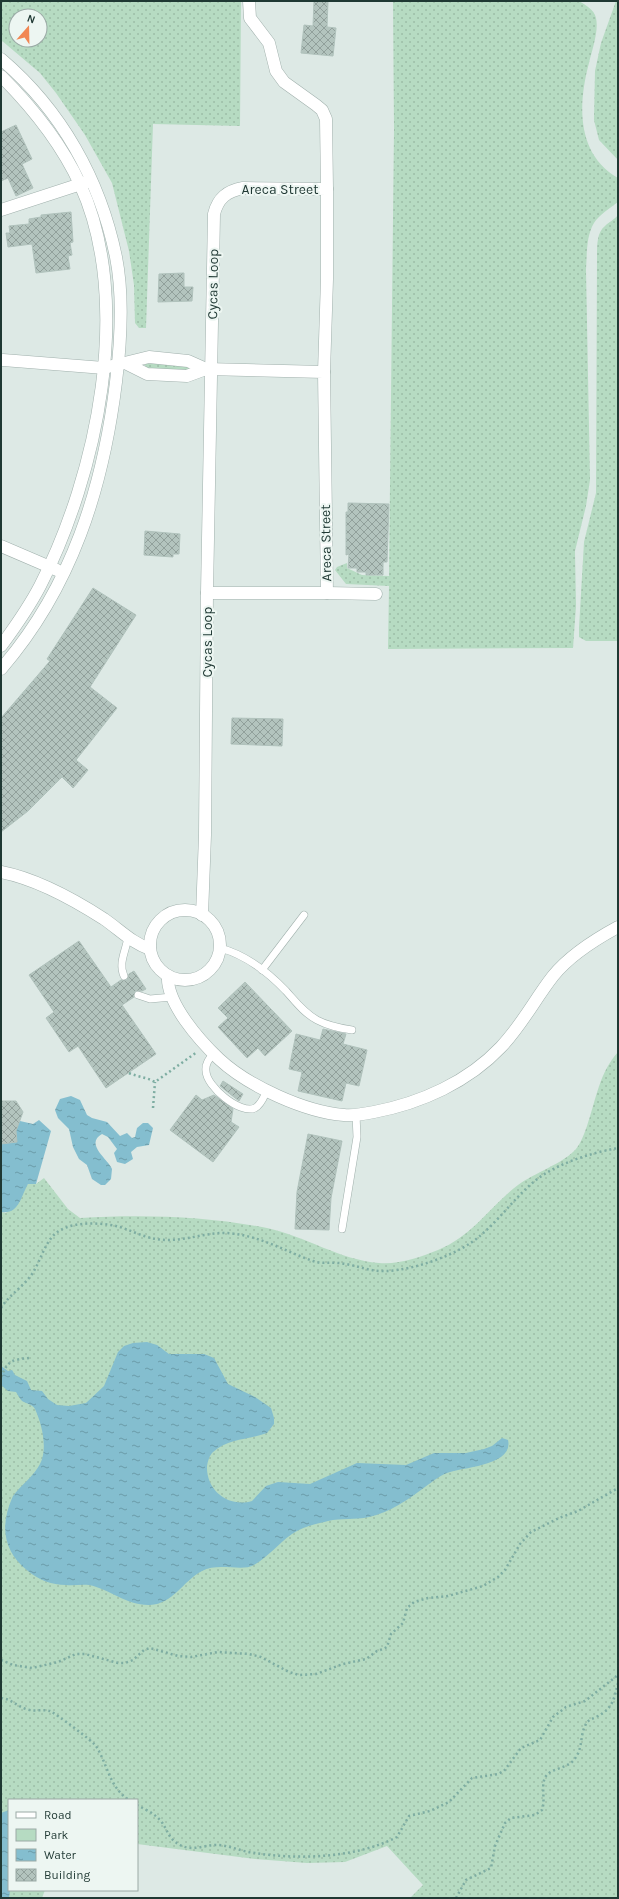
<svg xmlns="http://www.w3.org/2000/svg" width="619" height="1899" viewBox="0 0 619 1899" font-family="Karla,sans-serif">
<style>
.green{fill:url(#green-dots);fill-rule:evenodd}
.water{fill:url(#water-ripples)}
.building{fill:url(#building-cross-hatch);stroke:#b0c2bc}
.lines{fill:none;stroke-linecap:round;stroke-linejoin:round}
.lane-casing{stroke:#a0b0ac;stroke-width:8}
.street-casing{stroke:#a0b0ac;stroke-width:13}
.path{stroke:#7eada2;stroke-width:2.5;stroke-dasharray:2 3;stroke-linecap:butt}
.lane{stroke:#fff;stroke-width:7}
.street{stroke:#fff;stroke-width:12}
.labels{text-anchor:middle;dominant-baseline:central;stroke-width:4;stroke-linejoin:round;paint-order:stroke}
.street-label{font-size:14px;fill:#1f3833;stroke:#edf6f2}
</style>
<defs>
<pattern id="green-dots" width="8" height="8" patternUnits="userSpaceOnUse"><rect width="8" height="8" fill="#b6dbc2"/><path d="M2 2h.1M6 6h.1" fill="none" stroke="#9cbda7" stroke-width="1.8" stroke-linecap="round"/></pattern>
<pattern id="water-ripples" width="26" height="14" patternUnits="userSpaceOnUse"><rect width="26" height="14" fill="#84becf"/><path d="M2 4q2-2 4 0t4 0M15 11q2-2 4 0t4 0" fill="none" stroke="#6b9ba9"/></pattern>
<pattern id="building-cross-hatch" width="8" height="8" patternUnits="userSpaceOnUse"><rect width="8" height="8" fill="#b3c4be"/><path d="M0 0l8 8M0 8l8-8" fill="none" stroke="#91a09b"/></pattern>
</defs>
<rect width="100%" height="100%" fill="#dde9e5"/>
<g class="green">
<path d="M1,1H241L240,126L153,124L146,328H139L135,323L134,285L129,251L112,183L85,135L56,93L40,73L1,40ZM16,16H40V40H16Z"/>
<path d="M393,1H579C585,5 594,9 596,18C599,31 592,50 589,63C578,104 576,154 618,178V202C610,208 599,215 594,223C586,236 587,255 586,270L590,480L586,506L575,551L576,606L573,648L388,649L389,586L346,584L335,570L337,567L347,563V568L362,575L389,576L394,129Z"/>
<path d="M616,1H618V160L599,140L594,120L595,71L601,43Z"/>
<path d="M618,215V641H586L579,637V628L584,542L596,493L597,254C597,245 597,232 605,226C609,222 614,220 618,215Z"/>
<path d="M146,362L190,365L192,371L149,369L145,366Z"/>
<path d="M618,1052V1898H410L423,1885L387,1846L345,1862L307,1863L255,1859L137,1844V1800H9V1890H45L42,1898H1V1212L6,1213L28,1184H36L44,1178L68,1209L80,1218C142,1214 207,1216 267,1228C305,1236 340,1260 379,1263C398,1265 421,1257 438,1250C474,1235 489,1207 518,1185C534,1173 564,1163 576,1149C581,1143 584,1134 587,1126C596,1100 599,1073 618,1052Z"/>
</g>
<g class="water">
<path d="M71,1096L80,1100L87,1115L92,1118L107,1122L120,1136L127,1133L132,1138L135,1137L137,1128L143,1123H148L153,1128L149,1145L137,1147L131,1152L133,1159L125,1164L117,1162L114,1153L117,1149L108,1137L102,1134C84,1144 109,1160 112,1169L111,1179L105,1185H101L92,1179L87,1165L79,1159L73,1147L69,1129L58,1118L55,1110L60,1099Z"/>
<path d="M1,1102L20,1121L33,1124L39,1120L51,1131L36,1184H28C21,1196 19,1215 1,1212Z"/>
<path d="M147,1342L157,1345L169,1354H204L214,1358L228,1384L255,1397L271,1408L274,1418V1424L267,1433C248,1440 229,1438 213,1452C209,1456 208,1461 207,1466C206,1491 229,1508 252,1501L266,1486L278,1482L310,1484L357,1463L406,1465L434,1453H466L484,1449L492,1446L502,1438L508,1440C514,1466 463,1467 447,1473C439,1476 432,1482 425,1487C409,1499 389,1513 369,1517C355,1520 341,1518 328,1521C316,1524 302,1527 292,1534C279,1543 268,1557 254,1565C242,1572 218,1562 202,1571C183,1581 173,1604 150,1605C128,1606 109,1589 89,1585C81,1584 74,1586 66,1585C52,1585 39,1580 28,1571C2,1551 0,1524 13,1496C21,1485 34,1476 40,1464C48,1449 42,1424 35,1409C32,1404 27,1404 22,1401C20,1399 18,1395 16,1392L8,1391L1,1385V1366L8,1371L12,1370L15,1375L27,1381L31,1390L42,1391L48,1399L57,1405L69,1406L86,1403L104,1386L118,1352L124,1346L133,1343Z"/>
<path d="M9,1810L10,1890L9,1898H1V1813Z"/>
</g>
<g class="building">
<path d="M314,1H328L327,27L336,28L333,56L301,53L304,25L313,26Z"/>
<path d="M16,125L32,159L22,164L33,188L16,196L8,178L1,181V132Z"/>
<path d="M71,212L73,242L70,243L72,255L68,256L70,269L36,273L32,244L8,247L6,233H10L9,226L29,224V219L41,217V215Z"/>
<path d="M184,273V287H193L192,301L158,302L159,274Z"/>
<path d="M348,503L389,504L387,562H383V575H366V572H357V568H348L349,554L346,555V512H348Z"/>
<path d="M145,531L180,534L179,554H173V557L144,555Z"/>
<path d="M93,588L136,615L90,687L117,708L76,760L88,770L73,788L62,777L28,811L1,832V718L50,661L47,659Z"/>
<path d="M232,718L283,719L282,746L231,744Z"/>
<path d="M79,941L111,987L121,980H127L129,974L134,971L146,989L142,991H135L134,997L122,1005L156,1054L106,1088L78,1046L69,1052L46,1018L54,1012L29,975Z"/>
<path d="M245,982L292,1031L265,1056L258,1048L247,1058L218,1027L228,1018L218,1008Z"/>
<path d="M323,1029L346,1034L343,1044L367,1050L359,1086L346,1083L342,1101L298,1091L302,1072L289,1069L296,1034L320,1040Z"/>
<path d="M223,1081L243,1094L239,1101L220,1086Z"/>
<path d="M196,1095L202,1100L214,1095L233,1109L231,1122L239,1127L213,1162L170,1130Z"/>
<path d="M1,1101H16L23,1112L16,1131L17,1142L1,1144Z"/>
<path d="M308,1134L342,1141L331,1198L329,1230L295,1229L297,1192Z"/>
</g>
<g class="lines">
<g class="lane-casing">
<g id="lane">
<path d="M220,948C246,955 267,971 286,991C295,1001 304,1013 317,1020C328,1026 340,1028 352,1030"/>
<path d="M262,970L304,915"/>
<path d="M124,976C118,963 126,951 128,937"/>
<path d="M138,995L150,999L172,997"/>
<path d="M213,1054C209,1059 205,1064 206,1071C206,1086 240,1115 255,1108C262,1104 264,1096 267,1090"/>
<path d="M342,1229L357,1137L356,1115"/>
</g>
</g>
<g class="street-casing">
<g id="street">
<path d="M249,1L250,18L269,43L276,71L284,82L316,105L322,110L326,119L327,189"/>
<path d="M1,59C61,110 100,179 116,257C124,297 121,341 116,382C103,488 72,587 1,669"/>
<path d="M1,76C33,108 61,143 80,184C134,302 97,475 40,586C29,607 15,627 1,646"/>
<path d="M1,210L87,182"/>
<path d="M3,360L104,368L149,357L188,361L206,369L324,372L327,593H207"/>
<path d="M125,363L147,374L187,376L206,369"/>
<path d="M1,546L57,570"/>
<path d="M327,593L376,594"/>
<path d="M1,872C37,879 73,899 104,919C120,930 132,943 150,949"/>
<circle cx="185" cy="945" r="35"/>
<path d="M202,915L205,835L207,593L214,214C218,198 227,191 243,188L327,189V279L324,372"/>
<path d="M168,976C166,1003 200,1041 219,1059C248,1086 305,1112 344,1115C354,1116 364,1114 374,1112C421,1103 468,1082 501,1047C522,1025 535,999 553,976C570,955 594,940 618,927"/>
</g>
</g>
<g class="path">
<path d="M129,1073C138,1077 146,1077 155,1082L197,1052"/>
<path d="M153,1108L155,1082"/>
<path d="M1,1308C9,1295 23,1287 32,1274C40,1262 43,1248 52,1237C65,1221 97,1222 116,1226C129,1229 142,1237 156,1239C183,1244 209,1229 236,1234C264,1238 287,1252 313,1261C321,1264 329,1262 338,1263C354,1264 369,1272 386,1271C415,1270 460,1254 481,1235C501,1218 516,1196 536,1180C558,1163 591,1153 618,1148"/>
<path d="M1,1377C8,1360 12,1360 29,1358"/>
<path d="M1,1660L13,1665L32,1668L58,1662L76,1654H85L118,1663H125L133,1660L144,1650L150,1648L178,1656L191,1657L218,1652L249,1654L261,1657L289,1672L299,1675L316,1674L343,1664L366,1659L377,1651L383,1649L387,1647L391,1634L403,1623L407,1608L414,1602L428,1598L448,1596L483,1586L498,1577L505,1570L520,1544L531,1532L559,1518L578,1511L618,1488"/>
<path d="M1,1698C11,1699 17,1706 26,1709C34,1712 42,1709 50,1711C55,1713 94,1742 96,1746C108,1765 109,1787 129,1800"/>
<path d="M137,1805C144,1809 154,1813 160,1820C168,1829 167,1838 180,1845C193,1852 206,1844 219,1845C231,1846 243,1852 255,1853C300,1860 356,1858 397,1837L409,1816L430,1811L449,1802L472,1778L498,1774L504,1771L521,1748L540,1740L553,1717L566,1707L585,1701L618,1675"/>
<path d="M456,1898L466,1880L491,1868L495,1846L505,1823L511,1818L535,1815L542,1810C546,1799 540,1785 546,1776C552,1768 565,1769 573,1761C584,1749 579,1736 586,1724C588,1720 592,1719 596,1717C613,1709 614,1699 618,1683"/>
</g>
<use href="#lane" class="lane"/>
<use href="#street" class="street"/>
</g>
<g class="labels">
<g class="street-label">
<text x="280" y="189">Areca Street</text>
<text transform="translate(213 284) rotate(-89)">Cycas Loop</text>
<text transform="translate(326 543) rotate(-91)">Areca Street</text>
<text transform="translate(207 642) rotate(-90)">Cycas Loop</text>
</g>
</g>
<rect width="619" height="1899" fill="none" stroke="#1f3833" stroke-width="4"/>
<rect x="8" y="1799" width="130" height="92" fill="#edf6f2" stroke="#9baaa6"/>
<rect x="16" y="1812" width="20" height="6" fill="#ffffff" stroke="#9baaa6"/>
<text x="44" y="1819" font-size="12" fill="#1f3833">Road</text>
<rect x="16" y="1829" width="20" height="12" fill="#b6dbc2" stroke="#9baaa6"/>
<text x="44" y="1839" font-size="12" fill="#1f3833">Park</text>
<rect x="16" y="1849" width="20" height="12" fill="url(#water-ripples)" stroke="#9baaa6"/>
<text x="44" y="1859" font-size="12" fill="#1f3833">Water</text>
<rect x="16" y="1869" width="20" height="12" fill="url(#building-cross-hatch)" stroke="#9baaa6"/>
<text x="44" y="1879" font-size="12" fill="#1f3833">Building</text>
<g transform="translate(28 28) rotate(20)"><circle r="19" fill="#edf6f2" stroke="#9baaa6"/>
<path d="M0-3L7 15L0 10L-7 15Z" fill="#f18653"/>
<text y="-6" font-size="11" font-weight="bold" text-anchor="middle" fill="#1f3833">N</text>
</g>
</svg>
